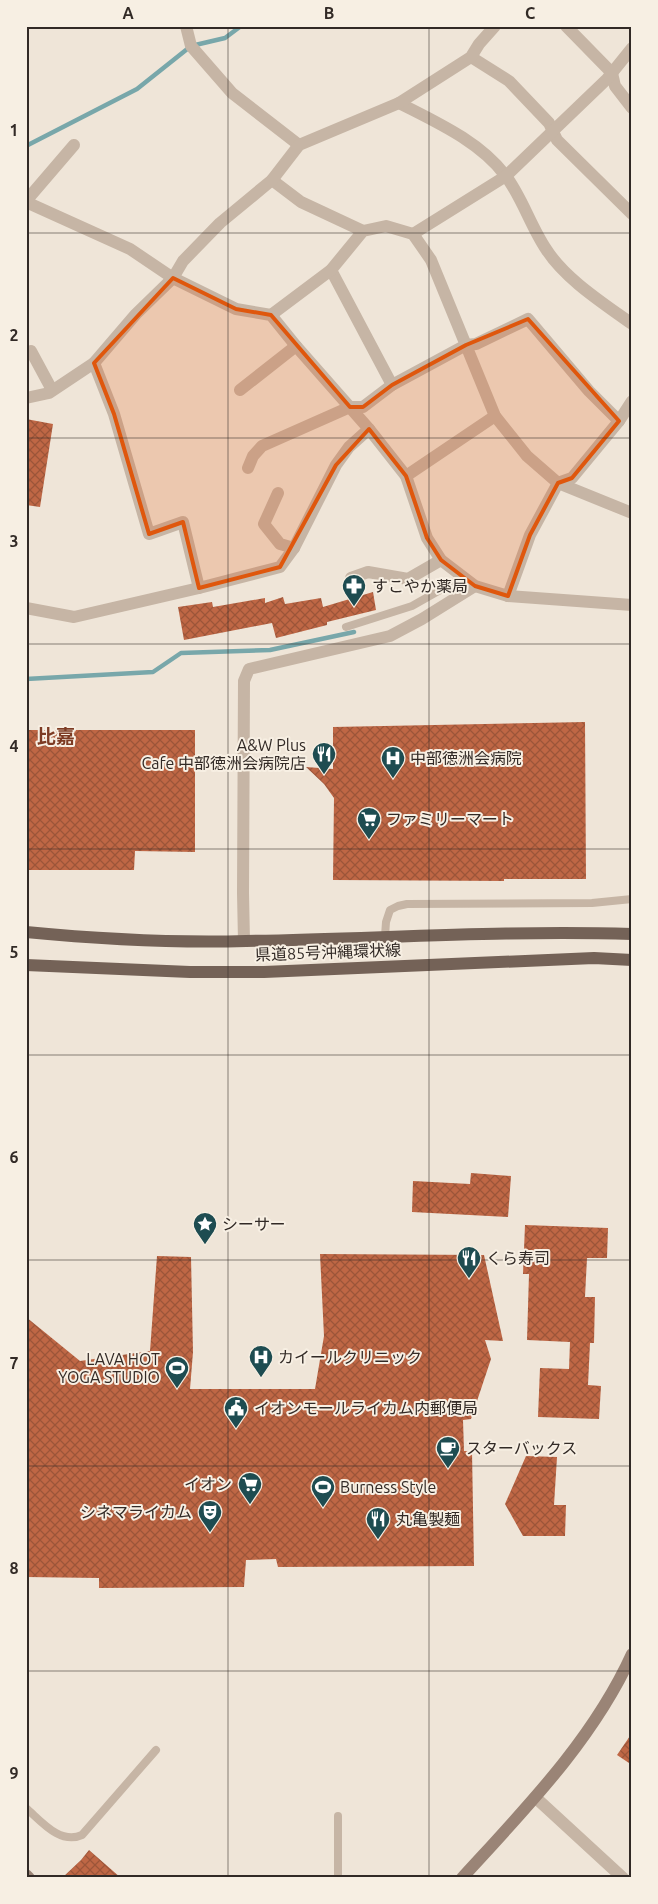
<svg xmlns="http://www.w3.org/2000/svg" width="658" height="1904" viewBox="0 0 658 1904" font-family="Ubuntu,'Noto Sans JP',sans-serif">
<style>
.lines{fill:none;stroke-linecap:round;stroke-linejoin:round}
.stream{stroke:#78a7aa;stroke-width:4.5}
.building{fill:url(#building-cross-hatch)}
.lane{stroke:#c6b5a5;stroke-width:8}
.street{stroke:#c6b5a5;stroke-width:12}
.secondary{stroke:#9a8476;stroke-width:12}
.primary{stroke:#746257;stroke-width:12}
.marked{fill:#df570d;fill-opacity:0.2;stroke:#df570d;stroke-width:4;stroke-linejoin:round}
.grid{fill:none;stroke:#322a26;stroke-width:1;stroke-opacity:0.55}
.labels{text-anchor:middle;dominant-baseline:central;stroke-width:4;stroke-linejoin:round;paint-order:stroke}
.poi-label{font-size:16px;fill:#322a26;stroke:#f7efe3;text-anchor:start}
.street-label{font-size:16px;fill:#322a26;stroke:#f7efe3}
.quarter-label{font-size:19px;font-weight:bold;fill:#7d3b23;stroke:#f7efe3}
.neatline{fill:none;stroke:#322a26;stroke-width:2}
.grid-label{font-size:16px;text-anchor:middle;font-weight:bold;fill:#322a26}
</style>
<defs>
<pattern id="building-cross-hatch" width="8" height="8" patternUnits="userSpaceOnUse" patternTransform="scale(1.25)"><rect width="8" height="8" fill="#bf6745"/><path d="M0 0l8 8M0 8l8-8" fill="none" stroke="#9c5539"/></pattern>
</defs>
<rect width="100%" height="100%" fill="#efe5d8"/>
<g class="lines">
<g class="stream">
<path d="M26,146L137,89L191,46L225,38L241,26"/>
<path d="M26,679L153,672L181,653L270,650L354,632"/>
</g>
</g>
<g class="building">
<path d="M26,419L53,424L40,507L26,505Z"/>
<path d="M373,592L376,610L327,622V625L276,638L272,623L184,640L178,607L212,602L213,607L265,598V603L283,597L285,604L321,598L323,607Z"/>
<path d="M585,722L586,879H504V881L333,880L334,798L324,784L306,767L333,769V727Z"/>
<path d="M26,730H195V852L135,851L134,870H26Z"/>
<path d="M471,1173L511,1176L508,1217L412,1212L413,1181L470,1184Z"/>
<path d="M525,1225L608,1228L607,1258H587L585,1297H595L594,1343H590L588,1385L601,1386L599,1419L538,1417L540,1368L569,1369L570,1342L527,1340L529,1274H523Z"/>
<path d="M320,1254L484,1255L503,1341L485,1340L491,1359L471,1419L463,1420L464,1451H472L474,1566L278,1567L276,1559L246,1560L244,1587L99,1588V1578L26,1577V1317L80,1361L150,1351L157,1256L191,1257L193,1352L190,1389H315L324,1336Z"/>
<path d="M526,1456L557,1457L554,1505H566L565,1536H523L505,1504Z"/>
<path d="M632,1733V1765L617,1755Z"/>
<path d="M89,1850L121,1878H62L81,1860Z"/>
</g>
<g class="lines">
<g class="lane">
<path d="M346,627L412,606L463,577"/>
<path d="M385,936L386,922L390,910L398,906L407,904L592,903L632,899"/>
<path d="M26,1808C41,1821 60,1845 82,1835L156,1750"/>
<path d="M338,1878V1816"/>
</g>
<g class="street">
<path d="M186,26L191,46L232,93L299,145"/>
<path d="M566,26L612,73L615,86L632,108"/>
<path d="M471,57L509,81L549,123L557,140L632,214"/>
<path d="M399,103C436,122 479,141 505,175C521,195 531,227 546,249C565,279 603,303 632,324"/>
<path d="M272,180L301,202L363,231"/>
<path d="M26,201L74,145"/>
<path d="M26,202L130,249L173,278L236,309L271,315L296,346L369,429L406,476L427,538L441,560L475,586L508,596L632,605"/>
<path d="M413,234L506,176L607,79L632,48"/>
<path d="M331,270L392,385"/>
<path d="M271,315L331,270L363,231L386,226L413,234L431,260L495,416L527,456L558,483L632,513"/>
<path d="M31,351L52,390"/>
<path d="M94,363L136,314L173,278L183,261L220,223L272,180L299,145L399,103L471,57L479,44L495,26"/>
<path d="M240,390L296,346"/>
<path d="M26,398L49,393L94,363L114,414L149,534L183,522L199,588"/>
<path d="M248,468L253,456L262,446L350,407H363L392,385L466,345L476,344L528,319L589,391L619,421"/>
<path d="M406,476L495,416"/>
<path d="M278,493L264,524L280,544L294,548"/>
<path d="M351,578L368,572L408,579L441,560"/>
<path d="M508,596L530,535L558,483L572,478L619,421L632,401"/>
<path d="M26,608L74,617L199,588L280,567L294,548L336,465L349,447L369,429"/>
<path d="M244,941L243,893L244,681L249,669L390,636L422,619L475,586"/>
<path d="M536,1798L623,1878"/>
</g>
<g class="secondary">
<path d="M26,1875L29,1878"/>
<path d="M462,1878C525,1809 593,1740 632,1654"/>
</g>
<g class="primary">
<path d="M26,932C99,939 173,943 246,941C375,939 502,930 632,934"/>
<path d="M26,965L190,972H264L594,958L632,960"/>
</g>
</g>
<path class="marked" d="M173,278L236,309L271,315L350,407H363L392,385L466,345L528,319L619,421L572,478L558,483L530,535L508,596L475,586L441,560L427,538L406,476L369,429L336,465L280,567L199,588L183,522L149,534L114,414L94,363Z"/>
<path class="grid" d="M228,26V1878M429,26V1878M26,233H632M26,438H632M26,644H632M26,849H632M26,1055H632M26,1260H632M26,1466H632M26,1671H632"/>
<defs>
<g id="pharmacy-pin" transform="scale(1.25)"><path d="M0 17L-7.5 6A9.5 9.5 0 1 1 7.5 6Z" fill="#1e4c51" stroke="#f7efe3"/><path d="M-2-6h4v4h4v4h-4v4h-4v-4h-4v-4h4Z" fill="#fff"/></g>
<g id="restaurant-pin" transform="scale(1.25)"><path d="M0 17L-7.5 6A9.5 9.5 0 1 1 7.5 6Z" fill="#1e4c51" stroke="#f7efe3"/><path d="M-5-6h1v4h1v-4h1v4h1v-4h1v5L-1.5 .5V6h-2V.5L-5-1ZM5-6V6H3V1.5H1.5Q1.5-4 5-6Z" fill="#fff"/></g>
<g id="hospital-pin" transform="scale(1.25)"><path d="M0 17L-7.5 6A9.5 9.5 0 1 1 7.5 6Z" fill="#1e4c51" stroke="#f7efe3"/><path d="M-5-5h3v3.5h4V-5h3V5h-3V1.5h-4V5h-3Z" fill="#fff"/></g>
<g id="supermarket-pin" transform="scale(1.25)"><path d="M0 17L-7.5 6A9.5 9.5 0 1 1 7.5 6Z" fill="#1e4c51" stroke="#f7efe3"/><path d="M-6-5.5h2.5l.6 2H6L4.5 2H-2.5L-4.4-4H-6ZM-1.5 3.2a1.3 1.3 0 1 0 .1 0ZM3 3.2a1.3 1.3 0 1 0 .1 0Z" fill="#fff"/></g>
<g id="sight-pin" transform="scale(1.25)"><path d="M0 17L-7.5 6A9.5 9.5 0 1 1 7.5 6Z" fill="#1e4c51" stroke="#f7efe3"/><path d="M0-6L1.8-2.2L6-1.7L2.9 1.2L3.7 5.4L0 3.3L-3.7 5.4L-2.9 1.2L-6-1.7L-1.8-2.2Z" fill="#fff"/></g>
<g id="stadium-pin" transform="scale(1.25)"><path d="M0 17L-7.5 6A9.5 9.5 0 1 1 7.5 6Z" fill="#1e4c51" stroke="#f7efe3"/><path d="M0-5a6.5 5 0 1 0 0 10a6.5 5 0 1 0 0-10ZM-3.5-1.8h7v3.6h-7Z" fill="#fff"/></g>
<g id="civic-pin" transform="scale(1.25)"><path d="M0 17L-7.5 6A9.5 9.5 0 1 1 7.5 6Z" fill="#1e4c51" stroke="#f7efe3"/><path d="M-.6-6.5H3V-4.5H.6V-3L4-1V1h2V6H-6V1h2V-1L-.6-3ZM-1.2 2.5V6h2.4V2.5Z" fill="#fff"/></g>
<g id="cafe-pin" transform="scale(1.25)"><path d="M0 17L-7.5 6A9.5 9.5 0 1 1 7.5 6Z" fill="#1e4c51" stroke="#f7efe3"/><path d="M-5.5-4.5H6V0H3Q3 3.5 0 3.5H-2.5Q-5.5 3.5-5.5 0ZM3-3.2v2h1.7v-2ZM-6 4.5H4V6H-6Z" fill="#fff"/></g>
<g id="theatre-pin" transform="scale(1.25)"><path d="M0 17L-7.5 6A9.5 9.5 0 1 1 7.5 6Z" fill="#1e4c51" stroke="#f7efe3"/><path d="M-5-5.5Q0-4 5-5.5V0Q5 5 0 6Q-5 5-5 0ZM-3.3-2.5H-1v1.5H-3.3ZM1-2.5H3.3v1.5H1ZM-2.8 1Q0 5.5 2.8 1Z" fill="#fff"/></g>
</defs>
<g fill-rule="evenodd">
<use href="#pharmacy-pin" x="354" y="586"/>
<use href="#restaurant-pin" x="324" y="754"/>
<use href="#hospital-pin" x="393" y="758"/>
<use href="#supermarket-pin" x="369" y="819"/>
<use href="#sight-pin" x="205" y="1224"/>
<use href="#restaurant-pin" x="469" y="1258"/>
<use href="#hospital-pin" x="261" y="1357"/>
<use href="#stadium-pin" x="177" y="1368"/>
<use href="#civic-pin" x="236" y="1408"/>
<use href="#cafe-pin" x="448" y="1448"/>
<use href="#supermarket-pin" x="250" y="1484"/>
<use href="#stadium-pin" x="323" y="1487"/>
<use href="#theatre-pin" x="210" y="1512"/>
<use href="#restaurant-pin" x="378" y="1519"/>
</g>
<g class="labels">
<g class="poi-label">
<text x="372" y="586">すこやか薬局</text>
<text x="306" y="745" text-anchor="end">A&amp;W Plus<tspan x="306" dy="18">Cafe 中部徳洲会病院店</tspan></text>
<text x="410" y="758">中部徳洲会病院</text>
<text x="386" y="819">ファミリーマート</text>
<text x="222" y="1224">シーサー</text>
<text x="486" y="1258">くら寿司</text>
<text x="278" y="1357">カイールクリニック</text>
<text x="160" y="1359" text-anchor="end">LAVA HOT<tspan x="160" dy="18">YOGA STUDIO</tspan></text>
<text x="254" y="1408">イオンモールライカム内郵便局</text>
<text x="466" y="1448">スターバックス</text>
<text x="232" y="1484" text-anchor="end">イオン</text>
<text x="340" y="1487">Burness Style</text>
<text x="192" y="1512" text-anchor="end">シネマライカム</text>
<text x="396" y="1519">丸亀製麺</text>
</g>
<g class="street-label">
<text transform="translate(328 952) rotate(-2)">県道85号沖縄環状線</text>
</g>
<g class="quarter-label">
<text x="56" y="736">比嘉</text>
</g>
</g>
<rect width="658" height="1904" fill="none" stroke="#f7efe3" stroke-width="55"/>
<rect x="28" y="28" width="602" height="1848" class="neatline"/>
<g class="grid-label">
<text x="128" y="19">A</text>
<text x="329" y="19">B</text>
<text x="530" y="19">C</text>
<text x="14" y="136">1</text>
<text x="14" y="341">2</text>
<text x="14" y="547">3</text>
<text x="14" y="752">4</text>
<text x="14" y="958">5</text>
<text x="14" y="1163">6</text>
<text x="14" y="1369">7</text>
<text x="14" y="1574">8</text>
<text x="14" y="1779">9</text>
</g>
</svg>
